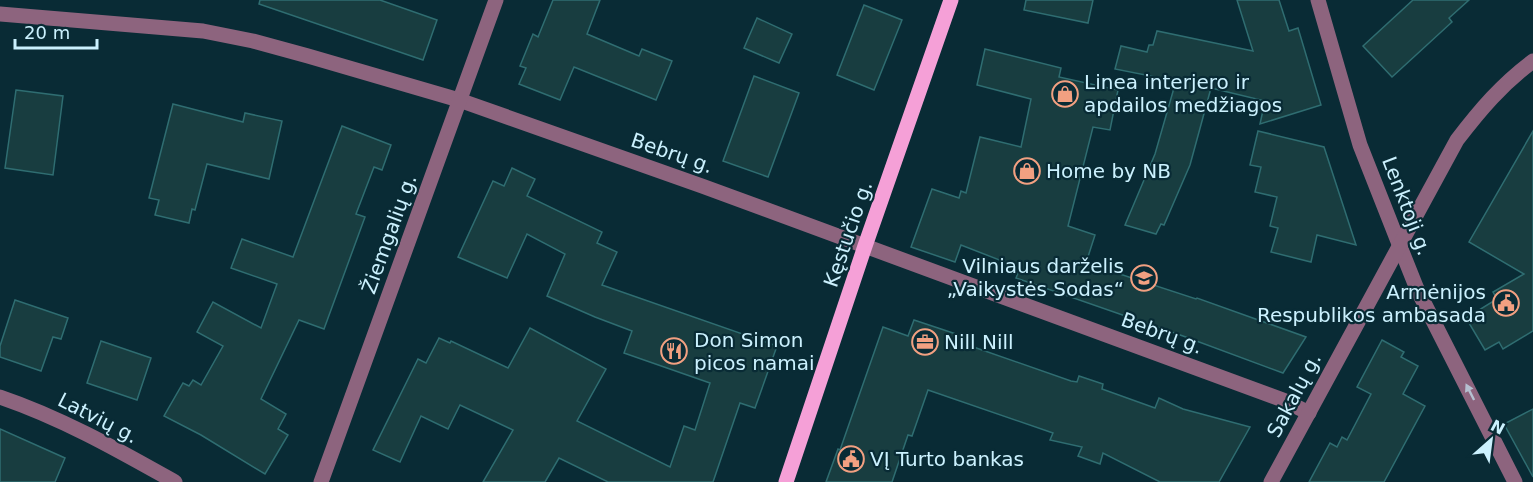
<svg xmlns="http://www.w3.org/2000/svg" width="1533" height="482" viewBox="0 0 1533 482" font-family="'DejaVu Sans',sans-serif">
<style>
.building{fill:#183d40;stroke:#2f6d71;stroke-width:1.5}
.lines{fill:none;stroke-linecap:round;stroke-linejoin:round}
.minor{stroke:#8d647e;stroke-width:15}
.major{stroke:#f5a0d7;stroke-width:15}
.oneway{fill:#b5c0d1}
.labels{text-anchor:middle;dominant-baseline:central;stroke-width:4.5;stroke-linejoin:round;paint-order:stroke}
.poi-label{font-size:20px;fill:#cbf1fe;stroke:#092b35;text-anchor:start}
.street-label{font-size:20px;fill:#cbf1fe;stroke:#092b35}
</style>
<rect width="100%" height="100%" fill="#092b35"/>
<g class="building">
<path d="M260,0H380L437,20L423,60L259,4Z"/>
<path d="M553,0H600L587,34L639,56L642,49L672,61L656,100L574,67L560,100L519,84L526,68L520,66L533,34L538,37Z"/>
<path d="M1026,0H1093L1088,23L1024,10Z"/>
<path d="M1237,0H1279L1289,31L1298,28L1321,105L1260,124L1265,101L1211,88L1190,165L1164,225L1161,224L1156,234L1125,225L1155,154L1176,81L1115,69L1121,46L1147,52L1149,45H1153L1157,31L1253,51Z"/>
<path d="M1413,0H1469L1449,18L1452,22L1392,77L1363,46Z"/>
<path d="M864,5L902,20L874,90L837,75Z"/>
<path d="M757,18L792,34L779,63L744,48Z"/>
<path d="M985,49L1061,68L1059,77L1118,90L1110,130L1093,127L1068,226L1095,235L1086,263L1196,299L1197,298L1306,337L1283,373L1183,336L1016,278L1020,268L961,245L955,262L911,247L932,189L959,198L961,191L966,193L980,137L1021,147L1031,99L977,85Z"/>
<path d="M754,76L799,93L768,177L723,161Z"/>
<path d="M16,90L63,96L53,175L5,168Z"/>
<path d="M173,104L243,122L245,113L282,121L269,179L207,164L195,210L192,209L189,223L155,215L159,200L149,198Z"/>
<path d="M342,126L391,145L382,170L374,167L356,214L365,217L324,329L299,320L261,399L286,414L278,429L288,435L265,474L201,435L164,416L183,383L189,386L193,380L201,385L223,346L197,332L213,302L261,328L277,284L231,268L242,239L293,257Z"/>
<path d="M1258,131L1324,147L1356,245L1317,235L1311,262L1271,252L1278,228L1270,226L1277,197L1255,192L1261,167L1250,165Z"/>
<path d="M1533,131V331L1503,349L1499,342L1485,350L1466,318L1497,299L1493,292L1524,274L1469,242Z"/>
<path d="M512,168L535,179L527,196L602,232L597,243L617,252L602,285L777,346L755,408L740,403L713,482H608L559,458L545,482H483L513,430L460,405L448,429L421,416L400,462L373,450L418,359L426,363L439,338L450,343L451,341L508,368L530,328L606,369L577,421L670,467L684,426L695,430L710,383L624,353L632,331L595,317L547,296L565,254L527,234L507,278L458,257L493,181L504,186Z"/>
<path d="M15,300L68,318L61,339L53,337L41,371L0,357V346Z"/>
<path d="M914,320L965,337L962,343L1071,381L1077,382L1079,376L1103,384L1102,389L1155,408L1159,398L1183,409L1250,427L1219,482H1160L1103,453L1100,464L1078,456L1082,447L1050,440L1053,433L928,390L912,436L908,435L892,482H826L838,449L840,450L883,327L908,336Z"/>
<path d="M1382,340L1404,352L1401,357L1418,366L1403,394L1425,406L1384,482H1309L1330,443L1337,447L1342,437L1347,440L1371,394L1357,387Z"/>
<path d="M101,341L151,358L137,400L87,383Z"/>
<path d="M1533,409V477L1504,424Z"/>
<path d="M0,429L65,458L55,482H0Z"/>
</g>
<g class="lines">
<g class="minor">
<path d="M1318,0L1360,145L1399,244L1417,289L1515,482"/>
<path d="M0,14L203,31L253,41L308,56L459,100L702,186L1283,400L1309,413"/>
<path d="M0,397C62,418 118,450 175,482"/>
<path d="M321,482L496,0"/>
<path d="M1271,482L1457,140C1480,110 1502,84 1533,61"/>
</g>
<path class="major" d="M786,482L865,246L951,0"/>
</g>
<defs><path id="oneway-solid" d="M-6-.8H1V-3.2L6.5 0L1 3.2V.8H-6Z" transform="scale(1.5)"/></defs>
<use class="oneway" href="#oneway-solid" transform="translate(1470 392) rotate(-117)"/>
<defs>
<g id="shop-ring" transform="scale(1.35)"><circle r="9.5" fill="#092b35" stroke="#f2a081" stroke-width="1.5"/><path d="M-5-2.5h2.3a2.7 3.5 0 0 1 5.4 0H5L5.5 6h-11ZM-1.5-2.5h3a1.5 2.3 0 0 0-3 0Z" fill="#f2a081"/></g>
<g id="school-ring" transform="scale(1.35)"><circle r="9.5" fill="#092b35" stroke="#f2a081" stroke-width="1.5"/><path d="M0-5L7-2L0 1L-7-2ZM-4 1L0 2.5L4 1V4Q0 6-4 4Z" fill="#f2a081"/></g>
<g id="civic-ring" transform="scale(1.35)"><circle r="9.5" fill="#092b35" stroke="#f2a081" stroke-width="1.5"/><path d="M-.6-6.5H3V-4.5H.6V-3L4-1V1h2V6H-6V1h2V-1L-.6-3ZM-1.2 2.5V6h2.4V2.5Z" fill="#f2a081"/></g>
<g id="office-ring" transform="scale(1.35)"><circle r="9.5" fill="#092b35" stroke="#f2a081" stroke-width="1.5"/><path d="M-6-3h4V-5.5h4V-3h4V5H-6ZM-1-4.5V-3h2v-1.5ZM-6 0V1H6V0Z" fill="#f2a081"/></g>
<g id="restaurant-ring" transform="scale(1.35)"><circle r="9.5" fill="#092b35" stroke="#f2a081" stroke-width="1.5"/><path d="M-5-6h1v4h1v-4h1v4h1v-4h1v5L-1.5 .5V6h-2V.5L-5-1ZM5-6V6H3V1.5H1.5Q1.5-4 5-6Z" fill="#f2a081"/></g>
</defs>
<g fill-rule="evenodd">
<use href="#shop-ring" x="1065" y="94"/>
<use href="#shop-ring" x="1027" y="171"/>
<use href="#school-ring" x="1144" y="278"/>
<use href="#civic-ring" x="1506" y="303"/>
<use href="#office-ring" x="925" y="342"/>
<use href="#restaurant-ring" x="674" y="351"/>
<use href="#civic-ring" x="851" y="459"/>
</g>
<g class="labels">
<g class="poi-label">
<text x="1084" y="82">Linea interjero ir<tspan x="1084" dy="23">apdailos medžiagos</tspan></text>
<text x="1046" y="171">Home by NB</text>
<text x="1124" y="266" text-anchor="end">Vilniaus darželis<tspan x="1124" dy="23">„Vaikystės Sodas“</tspan></text>
<text x="1486" y="292" text-anchor="end">Armėnijos<tspan x="1486" dy="23">Respublikos ambasada</tspan></text>
<text x="694" y="340">Don Simon<tspan x="694" dy="23">picos namai</tspan></text>
<text x="944" y="342">Nill Nill</text>
<text x="870" y="459">VĮ Turto bankas</text>
</g>
<g class="street-label">
<text transform="translate(672 153) rotate(19)">Bebrų g.</text>
<text transform="translate(1407 206) rotate(69)">Lenktoji g.</text>
<text transform="translate(389 234) rotate(-70)">Žiemgalių g.</text>
<text transform="translate(848 234) rotate(-71)">Kęstučio g.</text>
<text transform="translate(1162 333) rotate(20)">Bebrų g.</text>
<text transform="translate(1294 395) rotate(-62)">Sakalų g.</text>
<text transform="translate(98 418) rotate(27)">Latvių g.</text>
</g>
</g>
<g transform="translate(1491 440) rotate(28)" stroke="#092b35" stroke-width="4.5" paint-order="stroke">
<path d="M0-4.5L10 22L0 15L-10 22Z" fill="#cbf1fe"/>
<text y="-9" font-size="16" font-weight="bold" text-anchor="middle" fill="#cbf1fe">N</text>
</g>
<path d="M15 39v9h82v-9" fill="none" stroke="#cbf1fe" stroke-width="3"/>
<text x="24" y="39" font-size="18" fill="#cbf1fe" stroke="#092b35" stroke-width="4.5" paint-order="stroke">20 m</text>
</svg>
